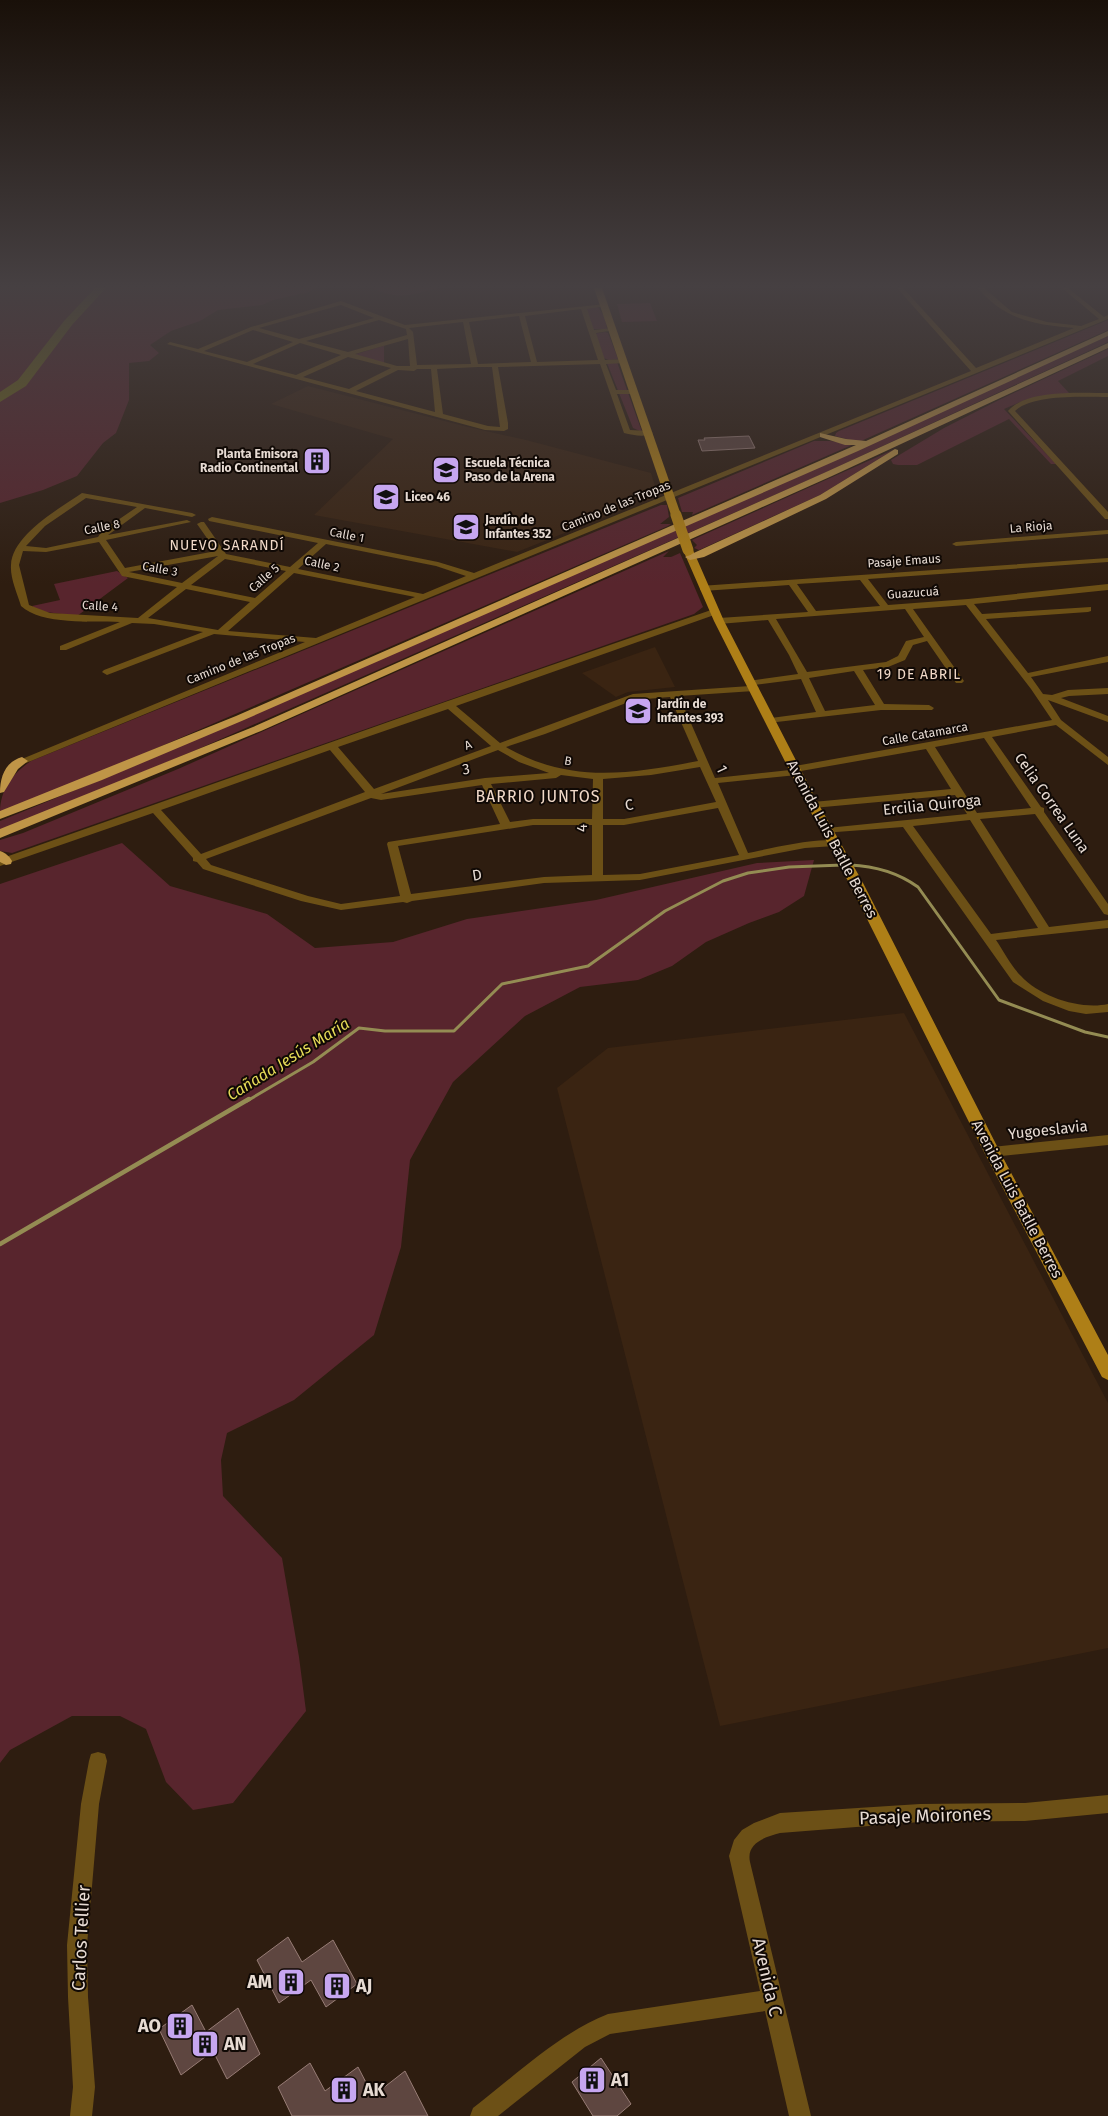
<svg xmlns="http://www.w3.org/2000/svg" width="1108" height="2116" viewBox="0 0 1108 2116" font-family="'Fira Sans',sans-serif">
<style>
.built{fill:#3a2412}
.green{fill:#58252d}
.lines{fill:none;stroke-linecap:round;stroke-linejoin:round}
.stream-far1{stroke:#948c53;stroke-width:3}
.stream{stroke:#948c53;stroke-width:4.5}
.river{fill:#716a1c;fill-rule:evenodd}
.building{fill:#5e4640;stroke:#977c75}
.minor{fill:#6c5016;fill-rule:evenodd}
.major{fill:#ae7f17;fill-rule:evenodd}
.highway{fill:#bf9547;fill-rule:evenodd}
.major-bridge{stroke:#ae7f17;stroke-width:11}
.labels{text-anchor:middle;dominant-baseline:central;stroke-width:4;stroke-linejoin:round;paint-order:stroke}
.far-poi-label{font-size:12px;font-weight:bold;fill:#e7dbd3;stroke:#100905;text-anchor:start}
.far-street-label{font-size:12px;fill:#e7dbd3;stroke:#100905}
.far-neighbourhood-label{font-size:14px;letter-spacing:1px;fill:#f1d9c8;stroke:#100905}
.street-label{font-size:15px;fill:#e7dbd3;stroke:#100905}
.neighbourhood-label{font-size:16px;letter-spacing:1px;fill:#f1d9c8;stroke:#100905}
.water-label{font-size:16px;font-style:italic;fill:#e6db57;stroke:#100905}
.near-street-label{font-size:18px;fill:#e7dbd3;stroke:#100905}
.near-poi-label{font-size:18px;font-weight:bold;fill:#e7dbd3;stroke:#100905;text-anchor:start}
</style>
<rect width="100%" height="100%" fill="#2e1d10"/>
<g class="built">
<path d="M308,386L464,426L526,440L651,473L658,496L650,500L631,495L624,498L637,504L517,552L314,515L393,439L271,404Z"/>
<path d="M655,647L675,687L628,692L616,697L582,673Z"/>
<path d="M904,1013L1108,1403V1648L720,1726L557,1088L608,1048Z"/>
</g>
<g class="green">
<path d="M0,288H322H315L309,292L273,300L262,305L218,310L200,321L171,331L150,345L159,353L149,361L129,363V400L116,433L103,443L77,476L43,490L0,503Z"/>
<path d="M372,288H439C413,294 399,301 372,288Z"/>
<path d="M650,303L657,321L622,322L617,304Z"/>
<path d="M598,307L605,318L607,329H593L586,309Z"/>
<path d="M1108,320V330L861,441L858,442L835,436L836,433L839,431Z"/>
<path d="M605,332L608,333L618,359L609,360L601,357L594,334Z"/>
<path d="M1108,336V342L822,474L196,750L0,831V821L141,763Z"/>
<path d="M383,346H384V363L353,355Z"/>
<path d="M1108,349V356L1058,381L1070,394L1025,400L1004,409L1056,464H1051L1009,419L917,465H898L893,464L891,460L944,428L999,400Z"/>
<path d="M617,362L642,432L633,428L607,363Z"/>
<path d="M814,441H830L854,444L692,515L693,512H682L678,498Z"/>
<path d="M895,449L820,495L699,550L694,548L697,545L692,540Z"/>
<path d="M661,505H667L669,517L660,524H671L668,526L104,771L0,812C0,790 13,773 31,761Z"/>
<path d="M669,551L663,557H671L680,553L703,607L694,614L12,853L0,851V840L23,833L178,769Z"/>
<path d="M117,571L128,578L77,616L38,611L32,606L60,600L54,584Z"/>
<path d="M122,843L170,886L267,914L315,948L393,942L467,919L596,900L757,863L814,860L804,896L779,912L749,923L706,942L672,966L638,980L580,987L525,1016L453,1082L410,1160L401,1247L374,1335L294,1400L227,1433L221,1460L223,1496L282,1558L299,1657L306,1711L233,1803L193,1810L166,1782L146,1729L120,1716H72L10,1750L0,1763V884Z"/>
</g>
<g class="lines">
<g class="stream-far1">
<path d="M850,865C875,866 897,872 918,887L999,1000L1085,1032L1108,1037"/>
<path d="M247,1101L313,1062L359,1028L385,1031H454L502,984L588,966L665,911L723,881L748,873L789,867L843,865"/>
</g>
<path class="stream" d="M0,1244L249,1099"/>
<path class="river" d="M95,288H106L72,325L26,386L0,402V392L18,380L64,321Z"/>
</g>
<g class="building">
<path d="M749,436L755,448L702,451L698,440H705L704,438Z"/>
<path d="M288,1937L302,1962L333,1940L357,1984L326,2007L311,1980L279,2003L257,1960Z"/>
<path d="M192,2005L206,2032L238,2008L260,2054L227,2079L213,2051L181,2075L159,2029Z"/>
<path d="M601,2058L631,2104L617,2116H593L572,2082Z"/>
<path d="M310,2063L325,2091L358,2067L373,2096L405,2071L428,2116H292L278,2087Z"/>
</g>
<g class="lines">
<g class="minor">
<path d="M897,288H903L976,368L1074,328C1036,325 1004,320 978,288H984L1012,312L1047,322L1081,326L1099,319L1062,288H1068L1104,317L1108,315V319L26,763H18L17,761L305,642L214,634L107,675L102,672L104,670L203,632L154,624L132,623L66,650H60V646L120,622C93,621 41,625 21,606C17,593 10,578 11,565C12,535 60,508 82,493L192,513L196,515L192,517L145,508L108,535L187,520L191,522L106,540L125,568L216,551L197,524L201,522H204L226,554L290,567L318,543L209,521L208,519L212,517L438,562L474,573L971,371ZM86,498L137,507L102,531L98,537L46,548L26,546L45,526ZM99,542L122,576L177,587L138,618L50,613L29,605L19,565L23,551L46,552ZM326,544L436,566L466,576L423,594L298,569ZM218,556L182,583L129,572ZM225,559L286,571L255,598L191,585ZM294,573L415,597L316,638L228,631ZM186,589L250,602L218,630L148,618Z"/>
<path d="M341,301L405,325L606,304V306L587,309L594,330L613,328L616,330L596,333L605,360L624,359L627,361L624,363L606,364L616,390H634L637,392L634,394H617L630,430L649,431L653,433C645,438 633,435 624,433L600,364L498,367L508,423V429L504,431L485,430L167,344L170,342L198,349L251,327ZM341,305L374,318L299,339L259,328ZM581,309L598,360L537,362L525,316ZM519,316L531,362L478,364L469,322ZM379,320L406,329L407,335L348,352L306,341ZM463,322L471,364L417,365L413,332L409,328ZM253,330L293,342L247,362L204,351ZM408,339L410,366H397L355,354ZM300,343L341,355L296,375L253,364ZM348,357L391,368L349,389L303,377ZM478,367H492L500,427L488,426L443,414L437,369ZM417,369H431L435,412L356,391L398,370L414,371Z"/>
<path d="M1108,393V397C1084,397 1033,394 1015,411L1108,512V519H1105L1008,411C1026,389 1081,393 1108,393Z"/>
<path d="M1108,530V534L956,546L952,544L956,542Z"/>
<path d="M1108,558V562L868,579L888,605L968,599L1108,584V590L974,604L982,614L1091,607V611L1088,612L986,619L1028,673L1108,656V662L1031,677L1043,694L1052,695L1068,690L1108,688V694L1069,696L1061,698L1108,716V722L1048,700L1061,720L1108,757V765L1056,725L992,737L1041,807L1044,808V812L1108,904V915L1104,914L1035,814L980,819L1049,927L1108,920V928L996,940C1004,952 1011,966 1021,976C1040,997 1081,1010 1108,1004V1012L1086,1014L1069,1011L1043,1001L1013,982L903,827L823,833L822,831L823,829L827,828L967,814L955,795L813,808L808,805L813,802L951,789L926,749L801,771V774L797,775L718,783L748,853C764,850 829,834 839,843L834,846L805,848L640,880L544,883L412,901L407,903L403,902L341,910L301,901L203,869L197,862L193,861V858L153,813L0,866V859L445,702L714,609L717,610V614L456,706L500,743L633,694L750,686L746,683L748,681L798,674L789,655L768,620L719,624L715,621L719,618L808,612L789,585L703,591L700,590V586ZM860,580L880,606L816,611L797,584ZM966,605L1031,689L1052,720L795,766L791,767L790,770L715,778L679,696L754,691L759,688L754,685L801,679L816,712L771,718L768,719V723L881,710H932L934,708L929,705L884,704L863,670L888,667L905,660L913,645L927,641L956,683H962L964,681L913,609ZM905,609L924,637L906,641L898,656L886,662L807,672L776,619ZM854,671L875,705L825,711L809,678ZM670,697L698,761C629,774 570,784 506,747L545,734L634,700ZM448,709L491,746L374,789L338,747ZM984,738L1031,808L977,813L935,747ZM330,750L365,792L201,854L161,810ZM498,750L519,762L549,773L485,778L381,794ZM700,767L716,802L624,819H603V779L651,775ZM561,775L593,779L592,819H533L510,822L491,784L556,778ZM482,785L500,824L388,842L387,844L400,896L341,904L308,896L211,865L206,859L371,798L381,800ZM718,808L739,855L640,874L603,875V825H624ZM970,820L1038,928L991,934L913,826ZM533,825H592V875L544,877L411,894L398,846Z"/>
<path d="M1108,1135V1145L992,1157L987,1155L985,1152L987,1149L992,1147Z"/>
<path d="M98,1752L105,1754L107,1761L99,1804L87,1945L88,1997L95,2087L92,2116H70L73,2087L68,1997L67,1945L81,1804L89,1761L91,1754Z"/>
<path d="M1108,1795V1813L1025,1821L920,1822L780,1833C765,1837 746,1843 750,1862L811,2116H789L765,2011L610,2034L585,2047L498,2116H470L473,2108C516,2075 558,2034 608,2014L760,1991L729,1856L734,1840L742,1830L754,1823L780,1813L920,1804L1025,1803Z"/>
</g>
<g class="major">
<path d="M594,288H602L681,515L679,517H673L671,515Z"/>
<path d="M688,547L693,550L724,621L819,805L862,881L1000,1152L1108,1355V1380L1102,1377L984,1152L848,881L807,805L714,621L683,550Z"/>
</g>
<g class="highway">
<path d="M1108,331V336L858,451L244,720L102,780L0,819V811L236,716L856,445H845L820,437V433L846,439L866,441Z"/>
<path d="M1108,343V348L832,476L261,731L0,838V829L253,727L826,472Z"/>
<path d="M895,449L898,450V454L826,499L704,557L690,560L685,557L820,495Z"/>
<path d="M22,757L28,761L18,769L4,792L0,793C0,777 5,762 22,757Z"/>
<path d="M0,851C6,853 9,856 12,861L11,864L6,865L0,862Z"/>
</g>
<path class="major-bridge" d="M676,515L688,550"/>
</g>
<linearGradient id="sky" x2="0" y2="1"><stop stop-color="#191009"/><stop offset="0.49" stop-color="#464042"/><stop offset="1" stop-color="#464042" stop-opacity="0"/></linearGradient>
<rect width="1108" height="584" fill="url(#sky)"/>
<defs>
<g id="building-square" transform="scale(1.4375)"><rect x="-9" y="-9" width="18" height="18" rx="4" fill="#c6a6f0" stroke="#100905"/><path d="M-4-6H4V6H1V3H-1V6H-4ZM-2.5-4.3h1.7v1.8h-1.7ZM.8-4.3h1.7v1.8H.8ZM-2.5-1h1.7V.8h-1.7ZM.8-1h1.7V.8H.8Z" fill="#111"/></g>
<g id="school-square" transform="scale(1.4375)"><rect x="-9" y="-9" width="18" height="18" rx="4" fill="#c6a6f0" stroke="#100905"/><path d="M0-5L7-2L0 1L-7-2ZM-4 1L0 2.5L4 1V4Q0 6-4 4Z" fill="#111"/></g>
</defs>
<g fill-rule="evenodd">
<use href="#building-square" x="317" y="461"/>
<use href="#school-square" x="446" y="470"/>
<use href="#school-square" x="386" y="497"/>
<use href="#school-square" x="466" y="527"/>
<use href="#school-square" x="638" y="711"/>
<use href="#building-square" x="291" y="1982"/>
<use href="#building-square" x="337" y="1986"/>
<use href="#building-square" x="180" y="2026"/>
<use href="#building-square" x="205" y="2044"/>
<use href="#building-square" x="592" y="2080"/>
<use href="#building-square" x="344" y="2090"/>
</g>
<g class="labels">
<g class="far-poi-label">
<text x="298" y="454" text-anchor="end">Planta Emisora<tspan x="298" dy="14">Radio Continental</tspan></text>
<text x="465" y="463">Escuela Técnica<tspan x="465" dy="14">Paso de la Arena</tspan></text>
<text x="405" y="497">Liceo 46</text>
<text x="485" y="520">Jardín de<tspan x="485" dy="14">Infantes 352</tspan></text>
<text x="657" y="704">Jardín de<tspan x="657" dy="14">Infantes 393</tspan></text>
</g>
<g class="far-street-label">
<text transform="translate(616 506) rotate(-22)">Camino de las Tropas</text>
<text transform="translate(102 527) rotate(-11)">Calle 8</text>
<text transform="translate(1031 527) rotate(-5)">La Rioja</text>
<text transform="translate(347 535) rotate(11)">Calle 1</text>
<text transform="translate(904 561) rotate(-4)">Pasaje Emaus</text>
<text transform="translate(322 564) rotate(12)">Calle 2</text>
<text transform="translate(160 569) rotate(10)">Calle 3</text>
<text transform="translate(264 578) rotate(-41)">Calle 5</text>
<text transform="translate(913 593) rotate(-4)">Guazucuá</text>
<text transform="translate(100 606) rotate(4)">Calle 4</text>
<text transform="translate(241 659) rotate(-22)">Camino de las Tropas</text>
<text transform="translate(925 734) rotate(-10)">Calle Catamarca</text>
<text transform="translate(468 745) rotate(-21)">A</text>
<text transform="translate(568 761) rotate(10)">B</text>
</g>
<g class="far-neighbourhood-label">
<text x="227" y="545">NUEVO SARANDÍ</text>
<text x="919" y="674">19 DE ABRIL</text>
</g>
<g class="street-label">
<text transform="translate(466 769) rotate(-8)">3</text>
<text transform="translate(722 769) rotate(66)">1</text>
<text transform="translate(1052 803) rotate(55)">Celia Correa Luna</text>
<text transform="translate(629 805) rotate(-9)">C</text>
<text transform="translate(932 805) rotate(-6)">Ercilia Quiroga</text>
<text transform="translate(582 828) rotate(-90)">4</text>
<text transform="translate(832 839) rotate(62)">Avenida Luis Batlle Berres</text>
<text transform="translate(477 875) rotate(-9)">D</text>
<text transform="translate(1048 1130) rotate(-6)">Yugoeslavia</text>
<text transform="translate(1017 1199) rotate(62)">Avenida Luis Batlle Berres</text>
</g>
<g class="neighbourhood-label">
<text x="538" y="796">BARRIO JUNTOS</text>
</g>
<g class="water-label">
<text transform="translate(288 1059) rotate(-32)">Cañada Jesús María</text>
</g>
<g class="near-street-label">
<text transform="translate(925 1816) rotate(-2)">Pasaje Moirones</text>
<text transform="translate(81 1938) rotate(-87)">Carlos Tellier</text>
<text transform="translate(767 1977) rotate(77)">Avenida C</text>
</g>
<g class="near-poi-label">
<text x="272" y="1982" text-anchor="end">AM</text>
<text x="356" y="1986">AJ</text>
<text x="161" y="2026" text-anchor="end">AO</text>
<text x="224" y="2044">AN</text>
<text x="611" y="2080">A1</text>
<text x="363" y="2090">AK</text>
</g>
</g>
</svg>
